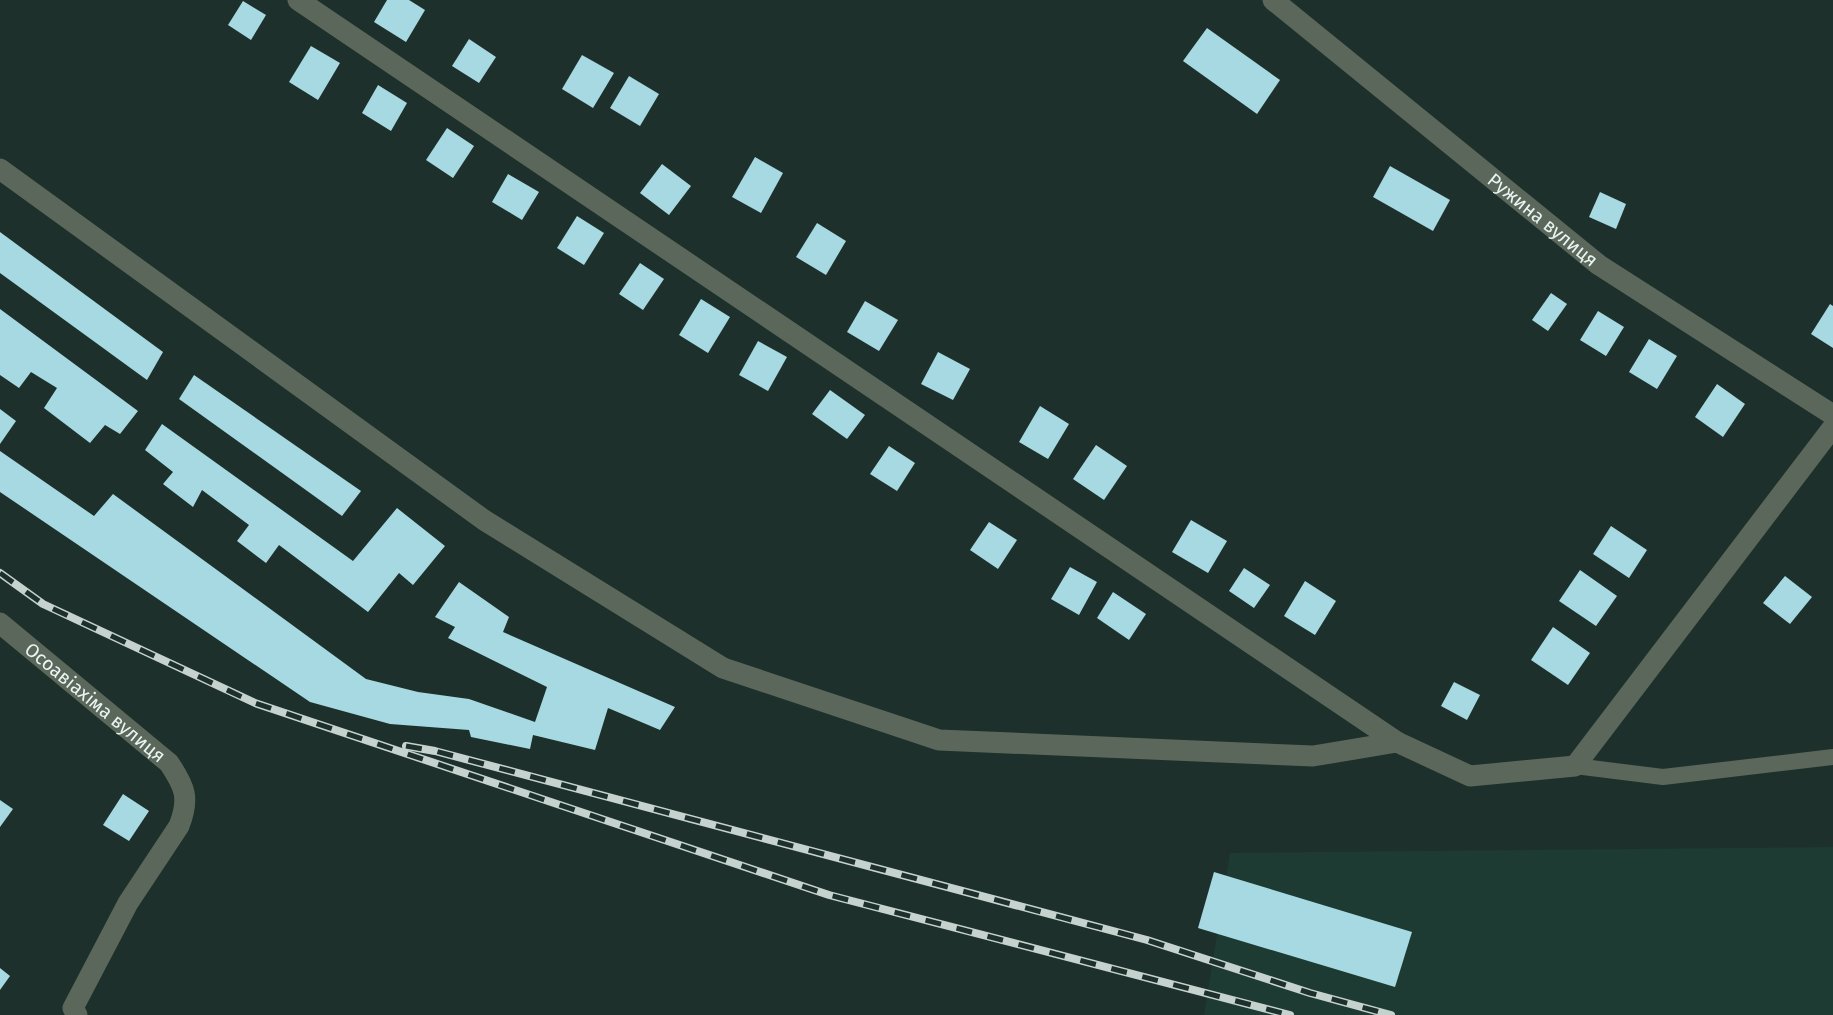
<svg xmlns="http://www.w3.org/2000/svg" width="1833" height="1015" viewBox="0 0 1833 1015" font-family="'Fira Sans',sans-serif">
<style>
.built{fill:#1d3a33}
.building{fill:#a6d9e1}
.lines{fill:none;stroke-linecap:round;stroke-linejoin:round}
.lane{stroke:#5b675a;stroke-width:16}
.street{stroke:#5b675a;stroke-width:21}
.rail-casing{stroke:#c5d2ce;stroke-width:8}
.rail{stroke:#1d302b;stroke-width:5;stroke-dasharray:16;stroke-linecap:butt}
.labels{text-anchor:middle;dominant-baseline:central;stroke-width:7;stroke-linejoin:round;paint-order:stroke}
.street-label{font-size:19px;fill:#e9f5f2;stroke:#1d302b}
</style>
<rect width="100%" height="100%" fill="#1d302b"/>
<path class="built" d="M1833,847V1015H1204L1230,853Z"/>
<g class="building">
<path d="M387,0H409L425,10L406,42L374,22Z"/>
<path d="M243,1L266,15L251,40L228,25Z"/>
<path d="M1207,28L1280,80L1257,114L1183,61Z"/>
<path d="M469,39L496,57L479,83L452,66Z"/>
<path d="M311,46L340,63L318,100L289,82Z"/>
<path d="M582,55L614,73L593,108L562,89Z"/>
<path d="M629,76L659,94L640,126L610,108Z"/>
<path d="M378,85L407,103L391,131L362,113Z"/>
<path d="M447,128L474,146L453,178L426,160Z"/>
<path d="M755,157L783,173L761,213L732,197Z"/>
<path d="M662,164L691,186L669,215L640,193Z"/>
<path d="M1390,166L1450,200L1433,231L1373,197Z"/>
<path d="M508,174L539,192L522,220L492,202Z"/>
<path d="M1600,192L1626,204L1616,229L1589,217Z"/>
<path d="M577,216L604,233L584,265L557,248Z"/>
<path d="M817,223L846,241L826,275L796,257Z"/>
<path d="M0,232L163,352L147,380L0,273Z"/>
<path d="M640,263L664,279L643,310L619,294Z"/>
<path d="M1551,293L1567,304L1548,331L1532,320Z"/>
<path d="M701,299L730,317L708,353L679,335Z"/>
<path d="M865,301L898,320L879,351L847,332Z"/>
<path d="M1830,304L1833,306V348L1811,334Z"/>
<path d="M0,309L138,411L120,434L105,425L90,443L44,408L57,388L31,372L19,388L0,375Z"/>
<path d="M1598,311L1624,327L1606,356L1580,340Z"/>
<path d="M1649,339L1677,356L1657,389L1629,372Z"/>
<path d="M758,341L787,357L768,391L739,375Z"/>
<path d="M938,352L970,369L953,400L921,384Z"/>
<path d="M194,375L361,491L342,516L179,399Z"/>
<path d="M1717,384L1745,404L1723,437L1695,417Z"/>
<path d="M830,390L865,415L847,439L812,414Z"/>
<path d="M1040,406L1069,424L1048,459L1019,442Z"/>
<path d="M0,409L16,421L0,444Z"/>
<path d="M162,424L353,561L397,508L445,546L413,585L399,573L368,612L279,545L266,563L237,541L249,525L202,490L193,507L163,484L173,472L145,450Z"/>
<path d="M1096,445L1127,466L1104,500L1073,479Z"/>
<path d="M889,446L915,463L897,491L870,474Z"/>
<path d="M0,451L94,516L113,494L366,679L418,692L469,699L535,722L547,687L448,638L455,627L435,617L459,582L509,617L503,632L675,707L660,730L608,708L595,750L533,735L530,749L471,737L469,730L390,724L310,702L0,492Z"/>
<path d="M1191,520L1227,541L1208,573L1172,552Z"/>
<path d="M989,522L1017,540L998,569L970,550Z"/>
<path d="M1611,526L1647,550L1629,578L1593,554Z"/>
<path d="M1070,567L1097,582L1079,615L1051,599Z"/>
<path d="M1244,568L1270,585L1254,608L1229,591Z"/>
<path d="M1580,570L1617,596L1596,626L1559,601Z"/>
<path d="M1785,576L1812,597L1790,624L1763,603Z"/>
<path d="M1305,581L1336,601L1315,635L1284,616Z"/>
<path d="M1113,592L1146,614L1129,640L1097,618Z"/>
<path d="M1553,627L1590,653L1568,685L1531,660Z"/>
<path d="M1454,682L1480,695L1467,720L1441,706Z"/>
<path d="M123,794L149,811L129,841L103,825Z"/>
<path d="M0,800L13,809L0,827Z"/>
<path d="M1214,872L1412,932L1395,987L1198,928Z"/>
<path d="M0,968L10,976L0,990Z"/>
</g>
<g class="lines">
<path class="lane" d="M1575,766L1663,777L1833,757"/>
<g class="street">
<path d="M298,0L1397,742"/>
<path id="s1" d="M1273,0L1599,265L1833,415"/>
<path d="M0,169L484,520L723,668L939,740L1313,756L1397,742L1470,776L1575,766L1833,427"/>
<path id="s2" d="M0,623L169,763C185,787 190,798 179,826L128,903L73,1008L77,1015"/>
</g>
<g class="rail-casing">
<g id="rail">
<path d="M0,573L43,604L255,703L829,895L1290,1015"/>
<path d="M406,746L435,751L1147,940L1310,993L1391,1015"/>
</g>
</g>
<use href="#rail" class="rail"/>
</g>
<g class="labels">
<g class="street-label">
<text stroke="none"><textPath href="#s1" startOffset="348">Ружина вулиця</textPath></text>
<text stroke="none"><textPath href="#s2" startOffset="124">Осоавіахіма вулиця</textPath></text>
</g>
</g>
</svg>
